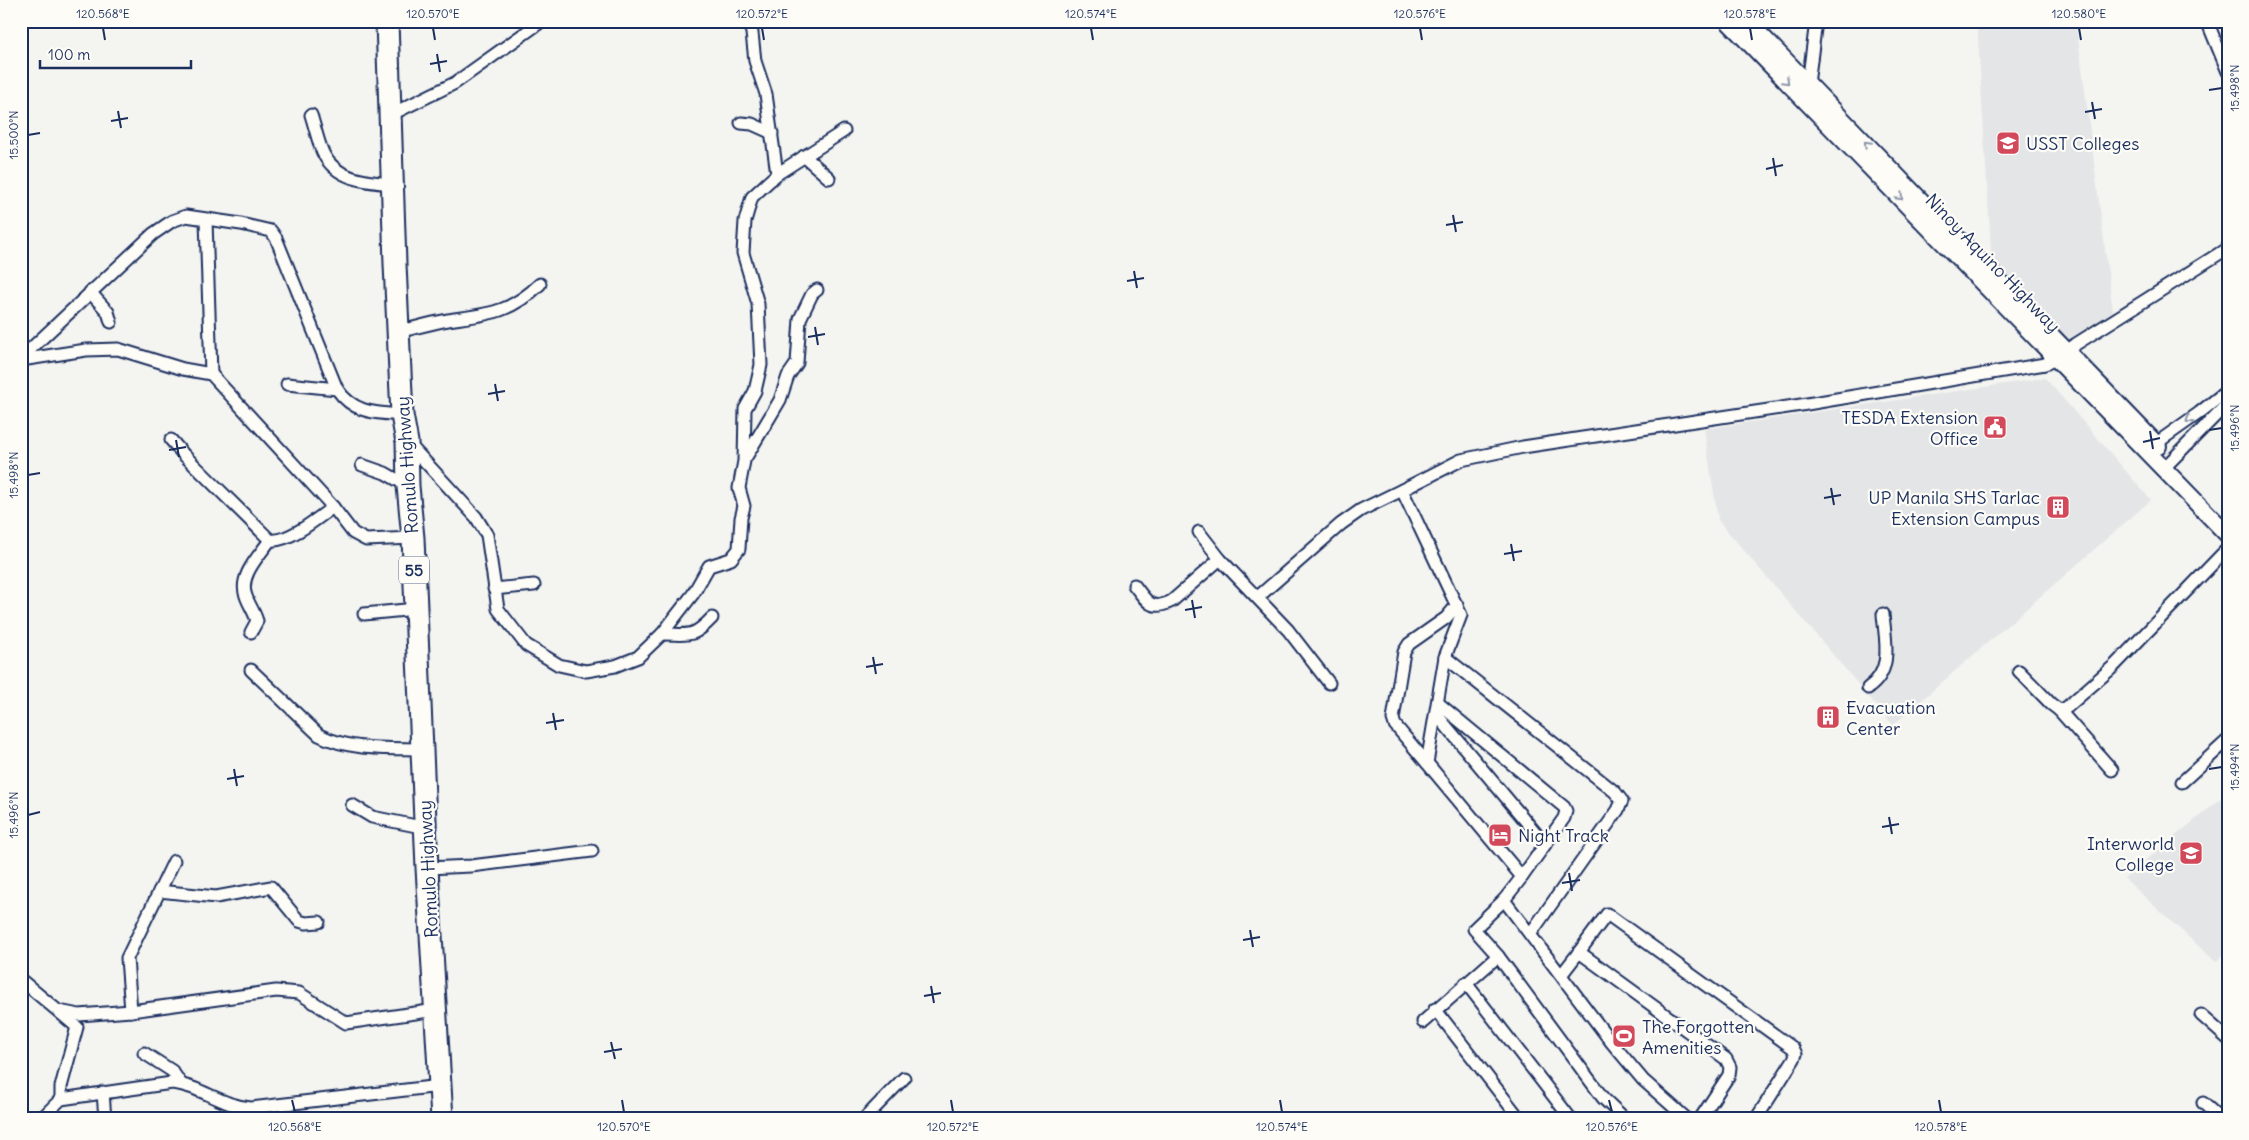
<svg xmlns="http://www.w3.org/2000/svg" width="2249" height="1140" viewBox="0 0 2249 1140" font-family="Delius,sans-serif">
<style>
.built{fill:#e4e5e6}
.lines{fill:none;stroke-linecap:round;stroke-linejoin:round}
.street-casing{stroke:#1b2f5e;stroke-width:15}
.secondary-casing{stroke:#1b2f5e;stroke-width:20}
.highway-casing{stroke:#1b2f5e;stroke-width:25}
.street{stroke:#fdfcf7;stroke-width:11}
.secondary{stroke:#fdfcf7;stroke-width:16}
.highway{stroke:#fdfcf7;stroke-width:21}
.oneway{stroke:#8c96aa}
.ticks{fill:none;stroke:#1b2f5e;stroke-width:2}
.labels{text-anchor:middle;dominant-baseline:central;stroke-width:4.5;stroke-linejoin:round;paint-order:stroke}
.shield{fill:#fdfcf7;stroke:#5f6c8c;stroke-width:1}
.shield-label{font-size:16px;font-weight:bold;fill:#1b2f5e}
.poi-label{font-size:18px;fill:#1b2f5e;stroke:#fdfcf7;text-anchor:start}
.street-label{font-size:18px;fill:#1b2f5e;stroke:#fdfcf7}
.neatline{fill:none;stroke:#1b2f5e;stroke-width:2}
.ticks-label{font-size:12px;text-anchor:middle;fill:#1b2f5e}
</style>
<rect width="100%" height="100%" fill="#f4f4f1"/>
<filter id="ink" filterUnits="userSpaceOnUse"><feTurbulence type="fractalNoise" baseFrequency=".02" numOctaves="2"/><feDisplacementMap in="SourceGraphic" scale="10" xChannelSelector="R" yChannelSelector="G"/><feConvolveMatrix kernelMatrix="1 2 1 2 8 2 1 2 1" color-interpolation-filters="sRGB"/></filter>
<g filter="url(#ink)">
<g class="built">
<path d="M1977,21H2076L2113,312L2069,343L1992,265Z"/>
<path d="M2045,378L2151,500L1893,725L1718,520L1704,429Z"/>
<path d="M2228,793V950L2216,962L2124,878Z"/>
</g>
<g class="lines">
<g class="street-casing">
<g id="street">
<path d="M2207,21L2228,72"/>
<path d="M1808,84L1816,21"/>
<path d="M311,115C315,127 318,142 323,153C336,180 367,182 392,184"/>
<path d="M390,115L455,83L542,21"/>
<path d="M741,123L752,124L772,133"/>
<path d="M804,156L829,178"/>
<path d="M777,174L844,131"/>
<path d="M206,220L211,374"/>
<path d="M90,292L108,312L111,322"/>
<path d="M398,332C414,328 431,323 448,320C488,314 509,314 540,284"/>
<path d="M21,358L153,234L172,221L186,216L241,224L271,231L276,238L337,389C353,413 375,413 402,415"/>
<path d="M21,360L86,350L118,349L183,369L211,374L333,507L353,533L366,540L413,538"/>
<path d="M287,384L337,389"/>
<path d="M171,440L184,455L270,540C288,543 318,518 333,507"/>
<path d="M408,443L476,517L487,535L498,609L526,645L559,665L586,671L615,666L638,657L662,634L693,594L709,566L731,559L739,549L741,518L744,506L739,488L744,461L745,409L755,391L761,365L758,304L743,253L745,221L752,197L777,174L766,94L755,61L752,33L749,21"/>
<path d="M2151,447L2199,413L2228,390"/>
<path d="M746,457L780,400L788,376L797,363L800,319L812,294L817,290"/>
<path d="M362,465L385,473L408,486"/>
<path d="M2164,468L2228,403"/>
<path d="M1199,532L1220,559"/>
<path d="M1134,585C1147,601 1150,612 1172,601L1220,559L1288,630L1329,683"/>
<path d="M494,589L534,585"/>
<path d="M1258,597L1341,524L1361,510L1402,490"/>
<path d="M364,614L416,609"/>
<path d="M251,632L257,621C254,611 249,605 246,596C238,576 260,555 270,540"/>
<path d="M662,634C689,634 692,639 712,618"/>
<path d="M1445,657L1615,792L1622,801L1618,810L1531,933"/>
<path d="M251,670L319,735C351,751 388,748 423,749"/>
<path d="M2019,671L2051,704L2059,710L2066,708L2114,666L2228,548"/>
<path d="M1868,688C1894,670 1885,640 1883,614"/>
<path d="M1438,703L1564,807L1566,811L1564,818L1522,877"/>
<path d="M2059,710L2112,770"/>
<path d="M1436,714L1545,844"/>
<path d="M1427,763L1395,725L1393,719L1404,652L1409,644L1446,618L1457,605"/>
<path d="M2182,782L2228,740"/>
<path d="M352,805L372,817L426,828"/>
<path d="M427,868L471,866L592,851"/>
<path d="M159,891L216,897L271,887L299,921L306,923L319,922"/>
<path d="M1504,900L1612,1043L1643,1080L1687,1119"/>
<path d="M1579,952L1607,914L1793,1048L1796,1054L1794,1059L1756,1119"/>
<path d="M1498,956L1603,1098L1625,1119"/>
<path d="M1562,974L1579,952L1726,1059L1730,1067L1729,1075L1700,1119"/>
<path d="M21,980L77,1027L61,1087V1099"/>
<path d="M1466,983L1571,1119"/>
<path d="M1435,1009L1520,1119"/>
<path d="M59,1011L79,1015L131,1011L276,991L299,993L346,1023L436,1010"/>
<path d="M131,1011L127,958L174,861"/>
<path d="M2201,1015L2228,1039"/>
<path d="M1423,1022L1498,956L1474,929L1504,900L1522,877L1427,763L1445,657L1461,615L1402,490L1461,460L1523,447L1801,405L2045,364L2058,358L2076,344L2228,248"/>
<path d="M144,1053L172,1071L181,1084"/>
<path d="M103,1092L105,1119"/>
<path d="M2203,1103L2221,1119"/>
<path d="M21,1116L27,1119"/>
<path d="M41,1119L61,1099L172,1083C201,1086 221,1106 251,1108L440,1086"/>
<path d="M864,1119L904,1078"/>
</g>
</g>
<g class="secondary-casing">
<g id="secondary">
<path d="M1728,21L2228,535"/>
<path d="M1747,21L2158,446"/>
</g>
</g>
<g class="highway-casing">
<path id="highway" d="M387,21L395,264L402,415L407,442L408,486L413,538L427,868L442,1119"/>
</g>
<use href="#street" class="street"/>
<use href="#secondary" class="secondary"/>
<use href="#highway" class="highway"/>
</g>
<defs><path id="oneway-chevron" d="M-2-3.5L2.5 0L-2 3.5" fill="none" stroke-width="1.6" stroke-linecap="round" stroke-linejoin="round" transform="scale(1.25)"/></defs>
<g class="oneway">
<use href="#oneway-chevron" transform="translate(1786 81) rotate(45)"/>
<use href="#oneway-chevron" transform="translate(1867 144) rotate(-134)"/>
<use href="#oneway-chevron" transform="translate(1900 197) rotate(46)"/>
<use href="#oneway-chevron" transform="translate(2189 420) rotate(146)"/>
</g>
</g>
<path class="ticks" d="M103,28L105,40M433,28L435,40M762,28L764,40M1091,28L1093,40M1420,28L1422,40M1750,28L1752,40M2079,28L2081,40M437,54L440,72M430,64L447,61M2209,90L2222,88M2092,102L2095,119M118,111L121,128M2085,112L2102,109M111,121L128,118M28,135L40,133M1773,158L1776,176M1766,169L1783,165M1453,215L1456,232M1446,225L1463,222M1134,271L1137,288M1127,281L1144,278M815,327L818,345M808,337L825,334M495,384L498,401M488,394L505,391M2209,430L2222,428M2150,431L2153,449M176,440L179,457M2143,442L2160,438M169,450L186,447M28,475L40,473M1831,488L1834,505M1824,498L1841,495M1511,544L1514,561M1504,554L1522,551M1192,600L1195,618M1185,610L1202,607M873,657L876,674M866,667L883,664M553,713L556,730M546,723L564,720M234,769L237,786M2209,769L2222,767M227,779L244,776M28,815L40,812M1889,817L1892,834M1882,827L1899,824M1569,873L1572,891M1562,883L1580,880M1250,930L1253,947M1243,940L1260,937M931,986L934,1003M924,996L941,993M611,1042L615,1059M604,1052L622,1049M292,1100L295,1112M622,1100L624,1112M951,1100L953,1112M1280,1100L1282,1112M1609,1100L1612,1112M1939,1100L1941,1112"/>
<defs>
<g id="university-square" transform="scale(1.25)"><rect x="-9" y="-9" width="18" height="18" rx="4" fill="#d1495b" stroke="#fdfcf7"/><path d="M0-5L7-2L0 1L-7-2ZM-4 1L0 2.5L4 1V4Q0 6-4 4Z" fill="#fff"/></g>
<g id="civic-square" transform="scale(1.25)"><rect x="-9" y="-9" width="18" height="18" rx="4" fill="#d1495b" stroke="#fdfcf7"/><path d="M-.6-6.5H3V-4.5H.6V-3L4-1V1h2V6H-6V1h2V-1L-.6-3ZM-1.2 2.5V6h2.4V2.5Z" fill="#fff"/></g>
<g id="building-square" transform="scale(1.25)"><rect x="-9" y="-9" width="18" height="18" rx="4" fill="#d1495b" stroke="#fdfcf7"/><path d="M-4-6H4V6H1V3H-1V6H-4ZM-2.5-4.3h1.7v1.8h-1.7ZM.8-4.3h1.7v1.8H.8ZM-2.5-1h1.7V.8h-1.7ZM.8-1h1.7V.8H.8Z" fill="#fff"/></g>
<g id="hotel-square" transform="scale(1.25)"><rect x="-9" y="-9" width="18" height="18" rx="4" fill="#d1495b" stroke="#fdfcf7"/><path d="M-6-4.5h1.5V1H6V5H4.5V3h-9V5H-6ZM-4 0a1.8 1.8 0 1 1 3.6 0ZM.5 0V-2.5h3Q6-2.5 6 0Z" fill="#fff"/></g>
<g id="stadium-square" transform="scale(1.25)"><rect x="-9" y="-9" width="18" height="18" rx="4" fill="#d1495b" stroke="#fdfcf7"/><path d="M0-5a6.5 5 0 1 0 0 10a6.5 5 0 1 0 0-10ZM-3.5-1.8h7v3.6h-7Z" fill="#fff"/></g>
</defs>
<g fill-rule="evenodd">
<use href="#university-square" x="2008" y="143"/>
<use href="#civic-square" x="1995" y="427"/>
<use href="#building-square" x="2058" y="507"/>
<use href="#building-square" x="1828" y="717"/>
<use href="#hotel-square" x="1500" y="835"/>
<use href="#university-square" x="2191" y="853"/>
<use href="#stadium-square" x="1624" y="1036"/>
</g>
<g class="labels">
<rect class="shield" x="399" y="556.5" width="30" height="27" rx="4"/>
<g class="shield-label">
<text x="414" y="570">55</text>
</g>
<g class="poi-label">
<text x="2026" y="143">USST Colleges</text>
<text x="1978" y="417" text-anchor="end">TESDA Extension<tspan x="1978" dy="21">Office</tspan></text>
<text x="2040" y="497" text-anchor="end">UP Manila SHS Tarlac<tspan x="2040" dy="21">Extension Campus</tspan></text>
<text x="1846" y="707">Evacuation<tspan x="1846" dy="21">Center</tspan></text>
<text x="1518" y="835">Night Track</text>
<text x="2174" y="843" text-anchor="end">Interworld<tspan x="2174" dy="21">College</tspan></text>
<text x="1642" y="1026">The Forgotten<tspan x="1642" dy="21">Amenities</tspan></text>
</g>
<g class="street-label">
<text transform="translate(1993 263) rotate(46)">Ninoy Aquino Highway</text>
<text transform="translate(407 465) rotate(-94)">Romulo Highway</text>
<text transform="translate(428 869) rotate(-93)">Romulo Highway</text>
</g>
</g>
<rect width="2249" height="1140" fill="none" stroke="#fdfcf7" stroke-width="55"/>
<path d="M40 60v8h151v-8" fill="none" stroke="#1b2f5e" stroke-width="2.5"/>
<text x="48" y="60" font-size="15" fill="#1b2f5e" stroke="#fdfcf7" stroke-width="4" paint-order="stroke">100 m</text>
<rect x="28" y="28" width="2194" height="1084" class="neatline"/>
<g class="ticks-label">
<text x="103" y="18">120.568°E</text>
<text x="433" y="18">120.570°E</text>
<text x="762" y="18">120.572°E</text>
<text x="1091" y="18">120.574°E</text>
<text x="1420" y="18">120.576°E</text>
<text x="1750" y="18">120.578°E</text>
<text x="2079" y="18">120.580°E</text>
<text transform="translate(2235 88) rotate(-90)" y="4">15.498°N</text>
<text transform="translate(14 135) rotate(-90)" y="4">15.500°N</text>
<text transform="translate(2235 428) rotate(-90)" y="4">15.496°N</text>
<text transform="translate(14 475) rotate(-90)" y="4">15.498°N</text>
<text transform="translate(2235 767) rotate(-90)" y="4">15.494°N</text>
<text transform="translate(14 815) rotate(-90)" y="4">15.496°N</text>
<text x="295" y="1131">120.568°E</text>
<text x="624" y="1131">120.570°E</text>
<text x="953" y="1131">120.572°E</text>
<text x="1282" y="1131">120.574°E</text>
<text x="1612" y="1131">120.576°E</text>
<text x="1941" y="1131">120.578°E</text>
</g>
</svg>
